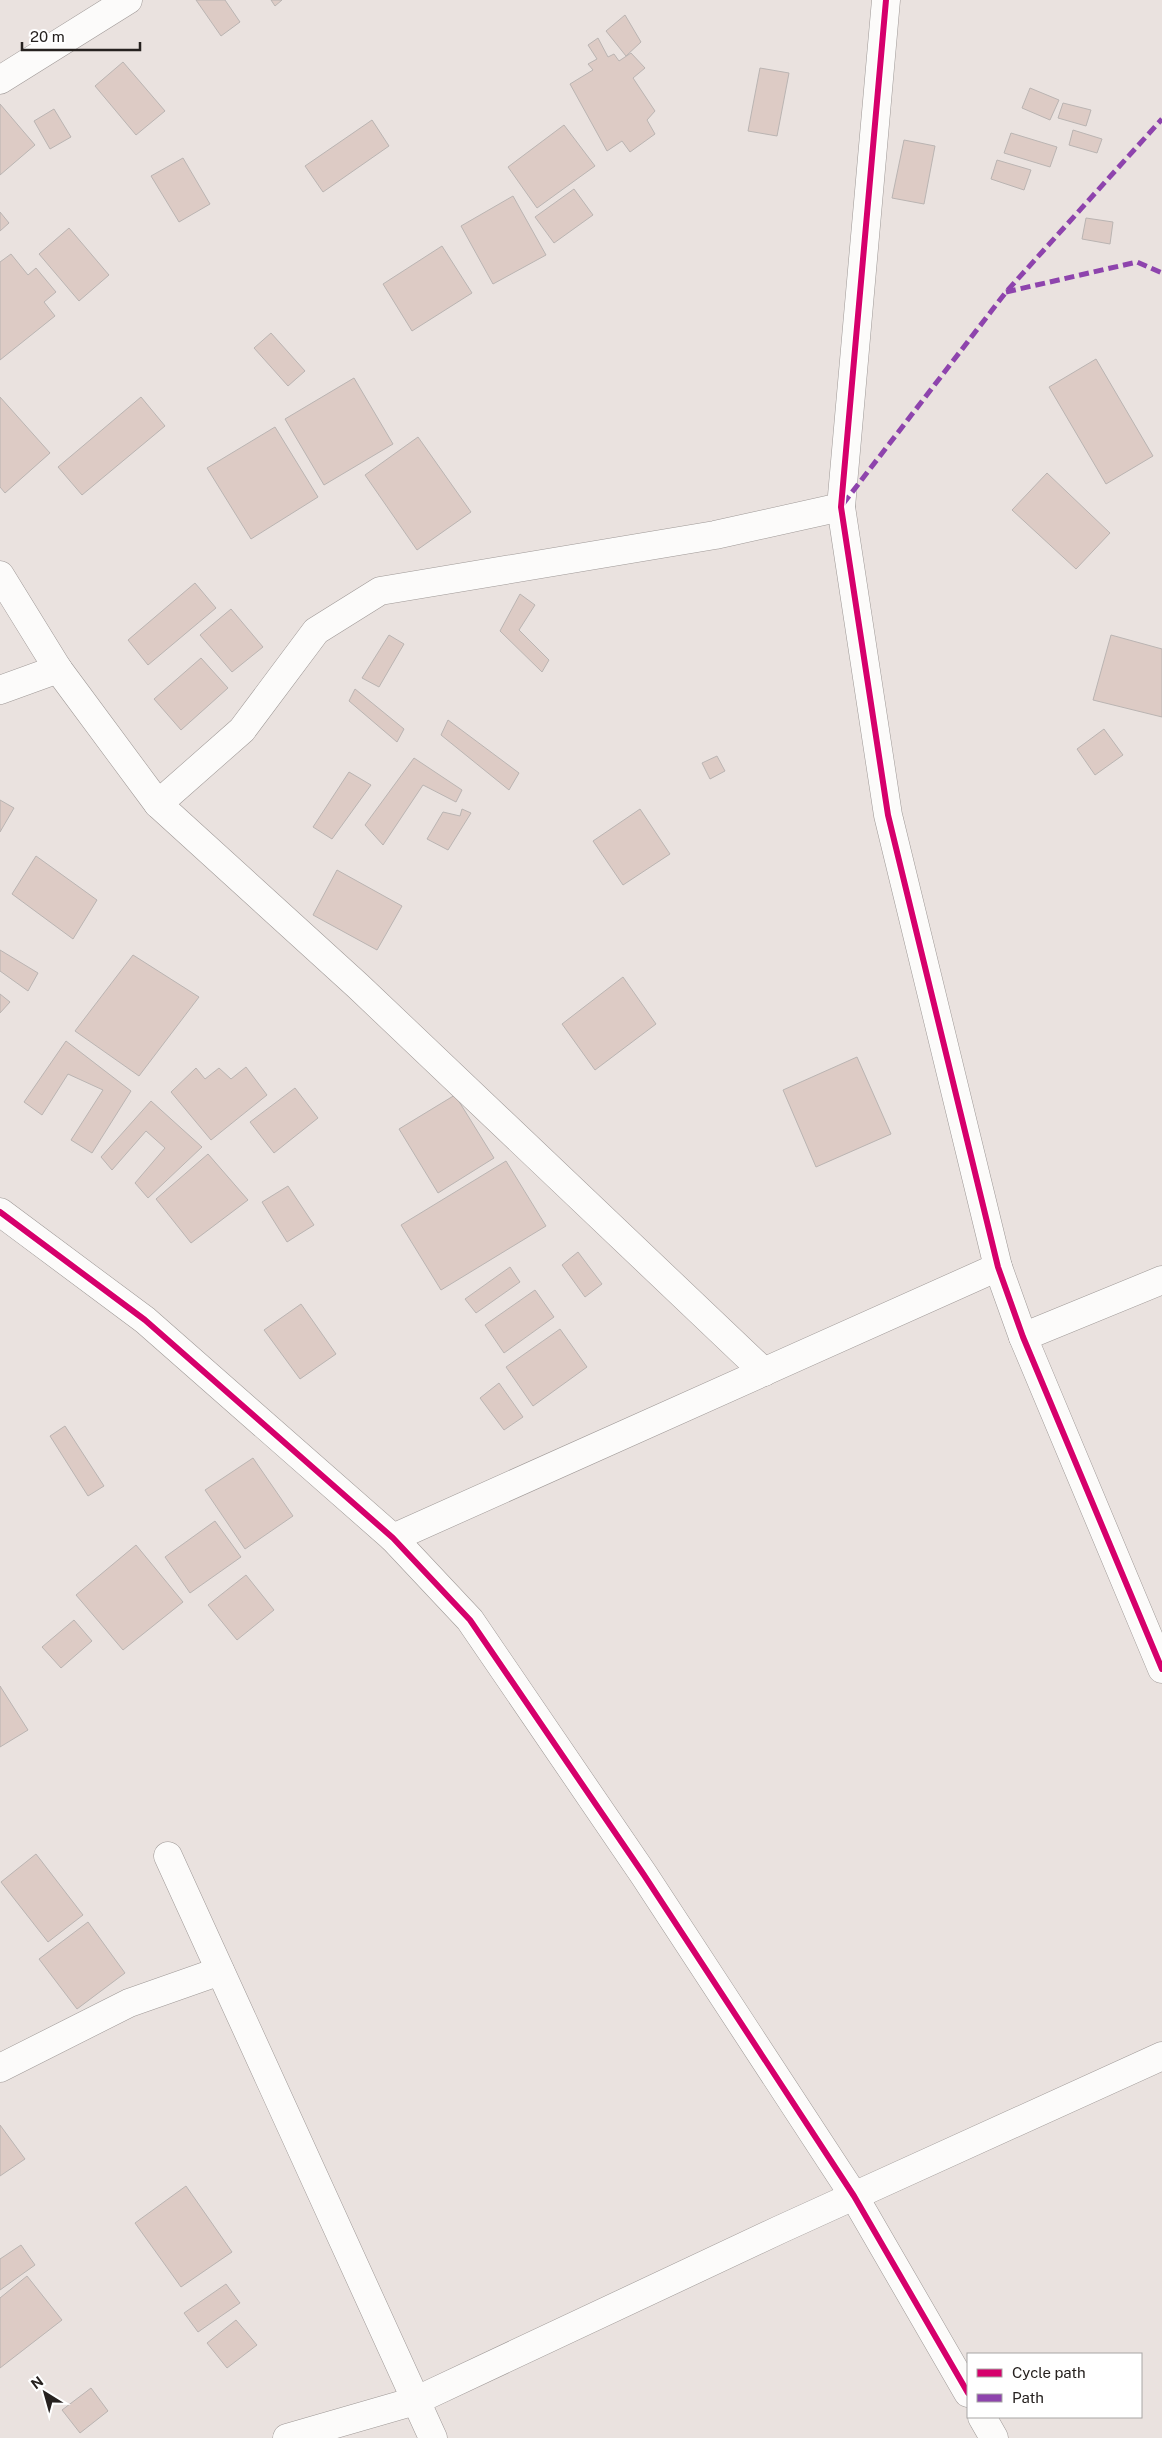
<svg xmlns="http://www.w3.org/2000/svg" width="1162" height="2438" viewBox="0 0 1162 2438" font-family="'Public Sans',sans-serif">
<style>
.building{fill:#ddcbc5;stroke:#bab4b2}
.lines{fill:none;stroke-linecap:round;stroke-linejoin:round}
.street-casing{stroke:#9e9896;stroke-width:29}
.street{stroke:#fcfbfa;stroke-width:28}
.quiet{stroke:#8e44ad;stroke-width:5;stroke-dasharray:10 5;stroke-linecap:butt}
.cycleway-casing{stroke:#fff;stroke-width:9}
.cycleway{stroke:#d6006c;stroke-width:6}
</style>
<rect width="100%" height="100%" fill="#eae2df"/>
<g class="building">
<path d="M196,0H225L240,22L221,36Z"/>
<path d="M271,0H282L275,6Z"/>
<path d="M625,15L641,42L626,56L606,31Z"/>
<path d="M598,38L608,57L614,54L619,61L631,53L645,68L633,78L655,111L647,120L655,134L630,152L622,141L607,151L570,84L593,70L588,64L597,59L588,45Z"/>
<path d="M123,62L165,111L136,135L95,86Z"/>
<path d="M760,68L789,73L777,136L748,131Z"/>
<path d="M1030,88L1059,100L1050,120L1022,108Z"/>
<path d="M1063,103L1091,110L1086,126L1058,118Z"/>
<path d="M0,104L35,145L0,175Z"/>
<path d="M54,109L71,137L50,149L34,121Z"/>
<path d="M372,120L389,146L323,192L305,166Z"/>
<path d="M564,125L595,166L537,208L508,167Z"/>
<path d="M1073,130L1102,139L1097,153L1069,145Z"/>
<path d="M1011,133L1057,147L1050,167L1004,153Z"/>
<path d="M904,140L935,146L924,204L892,198Z"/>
<path d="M183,158L210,204L179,222L151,176Z"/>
<path d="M997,160L1031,170L1024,190L991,179Z"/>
<path d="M574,189L593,215L554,243L535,217Z"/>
<path d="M513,196L546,255L493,284L461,226Z"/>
<path d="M0,212L9,223L0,231Z"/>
<path d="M1086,218L1113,222L1110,244L1082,239Z"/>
<path d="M69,228L109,275L79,301L39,254Z"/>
<path d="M442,246L472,293L412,331L383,284Z"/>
<path d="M11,254L28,275L36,268L56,292L44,302L55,316L0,360V262Z"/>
<path d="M271,333L305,371L288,386L254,348Z"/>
<path d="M1096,359L1153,456L1106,484L1049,387Z"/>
<path d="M354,378L393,444L324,485L285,419Z"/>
<path d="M0,397L50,453L5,493L0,487Z"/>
<path d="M141,397L165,426L82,495L58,467Z"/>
<path d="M275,427L318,497L251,539L207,468Z"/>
<path d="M418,437L471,512L417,550L365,475Z"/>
<path d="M1047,473L1110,533L1076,569L1012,510Z"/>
<path d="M195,583L216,608L148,665L128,640Z"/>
<path d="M520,594L535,605L519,630L549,660L542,672L500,631Z"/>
<path d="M231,609L263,647L232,672L200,635Z"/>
<path d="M389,635L404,644L379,687L362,678Z"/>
<path d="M1111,635L1162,649V717L1093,700Z"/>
<path d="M201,658L228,688L181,730L154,699Z"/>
<path d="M355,689L404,729L397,742L349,701Z"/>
<path d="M448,720L519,773L509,790L441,735Z"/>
<path d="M1104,729L1123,755L1095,775L1077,749Z"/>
<path d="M717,756L725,771L710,779L702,763Z"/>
<path d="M414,758L462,790L456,802L423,785L383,845L365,825Z"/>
<path d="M349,772L371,785L332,839L313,827Z"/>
<path d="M0,800L14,808L0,832Z"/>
<path d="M462,809L471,813L448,850L427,839L443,812L460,816Z"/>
<path d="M640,809L670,854L623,885L593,841Z"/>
<path d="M36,856L97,900L73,939L12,894Z"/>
<path d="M337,870L402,906L377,950L313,915Z"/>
<path d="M0,950L38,973L28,991L0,971Z"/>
<path d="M133,955L199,997L139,1076L75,1031Z"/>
<path d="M623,977L656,1024L595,1070L562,1024Z"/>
<path d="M0,994L10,1002L0,1013Z"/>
<path d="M66,1041L131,1091L92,1153L71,1140L103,1090L68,1074L42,1115L24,1102Z"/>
<path d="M857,1057L891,1134L816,1167L783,1090Z"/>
<path d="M246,1067L267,1095L211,1140L171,1092L196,1068L205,1079L219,1068L231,1079Z"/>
<path d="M295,1088L318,1118L274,1153L250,1122Z"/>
<path d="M455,1095L494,1158L438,1193L399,1129Z"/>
<path d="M151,1101L202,1147L148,1198L135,1183L165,1148L146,1131L112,1170L101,1157Z"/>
<path d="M208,1154L248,1200L191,1243L156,1199Z"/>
<path d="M506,1161L546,1226L441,1290L401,1225Z"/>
<path d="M288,1186L314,1225L287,1242L262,1202Z"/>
<path d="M578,1252L602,1284L585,1297L562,1265Z"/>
<path d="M510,1267L520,1282L476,1313L465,1299Z"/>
<path d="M535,1290L554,1317L504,1353L485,1325Z"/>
<path d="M301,1304L336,1354L300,1379L264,1330Z"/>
<path d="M560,1329L587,1367L533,1406L506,1367Z"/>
<path d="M499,1383L523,1417L504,1430L480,1398Z"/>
<path d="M65,1426L104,1486L88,1496L50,1436Z"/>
<path d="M253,1458L293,1516L245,1549L205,1490Z"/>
<path d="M215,1521L241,1557L190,1593L165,1557Z"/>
<path d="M136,1545L183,1602L123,1650L76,1595Z"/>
<path d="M246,1575L274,1610L237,1640L208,1605Z"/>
<path d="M74,1620L92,1641L61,1668L42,1647Z"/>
<path d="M0,1686L28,1730L0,1747Z"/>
<path d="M36,1854L83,1915L48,1942L1,1882Z"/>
<path d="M88,1922L125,1973L77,2009L39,1959Z"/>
<path d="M0,2125L25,2159L0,2176Z"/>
<path d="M186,2186L232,2252L181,2287L135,2223Z"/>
<path d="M21,2245L35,2265L0,2290V2259Z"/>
<path d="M27,2276L62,2320L0,2368V2298Z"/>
<path d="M226,2284L240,2303L198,2332L184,2313Z"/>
<path d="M236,2320L257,2345L227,2368L207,2343Z"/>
<path d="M91,2388L108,2411L80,2433L62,2410Z"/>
</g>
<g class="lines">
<g class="street-casing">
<g id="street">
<path d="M886,0L841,507L888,815L998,1267L1023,1337L1162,1669"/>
<path d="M0,80L128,0"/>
<path d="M0,575L58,669L158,804L358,986L764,1372"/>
<path d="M0,690L58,669"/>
<path d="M158,804L242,730L316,631L380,591L715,535L841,507"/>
<path d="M0,1212L145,1320L393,1538L470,1620L644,1875L854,2196L968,2393"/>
<path d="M1023,1337L1162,1280"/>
<path d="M393,1538L998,1267"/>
<path d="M168,1856L433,2438"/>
<path d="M0,2068L129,2003L220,1971"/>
<path d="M982,2417L994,2438"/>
<path d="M287,2438L415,2401L779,2230L1162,2056"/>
</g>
</g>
<use href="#street" class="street"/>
<g class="quiet">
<path d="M1006,292L1137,262L1162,273"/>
<path d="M843,504L1006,292L1162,119"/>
</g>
<g class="cycleway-casing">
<g id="cycleway">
<path d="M886,0L841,507L888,815L998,1267L1023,1337L1162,1669"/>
<path d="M0,1212L145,1320L393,1538L470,1620L644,1875L854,2196L968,2393"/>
</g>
</g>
<use href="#cycleway" class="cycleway"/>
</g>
<rect x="967" y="2353" width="175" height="65" fill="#ffffff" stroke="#a8a6a5"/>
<rect x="977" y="2369" width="25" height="8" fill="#d6006c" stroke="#a8a6a5"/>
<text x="1012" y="2378" font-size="15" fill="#26211f">Cycle path</text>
<rect x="977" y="2394" width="25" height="8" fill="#8e44ad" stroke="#a8a6a5"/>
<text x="1012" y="2403" font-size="15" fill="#26211f">Path</text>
<g transform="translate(45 2393) rotate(323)" stroke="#ffffff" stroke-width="4" paint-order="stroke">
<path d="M0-4L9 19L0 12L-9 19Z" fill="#26211f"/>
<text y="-8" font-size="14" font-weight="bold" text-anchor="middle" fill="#26211f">N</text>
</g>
<path d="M22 42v8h118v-8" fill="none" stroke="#26211f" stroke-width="2.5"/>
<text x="30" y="42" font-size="15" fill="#26211f" stroke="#ffffff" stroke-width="4" paint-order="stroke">20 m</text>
</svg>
